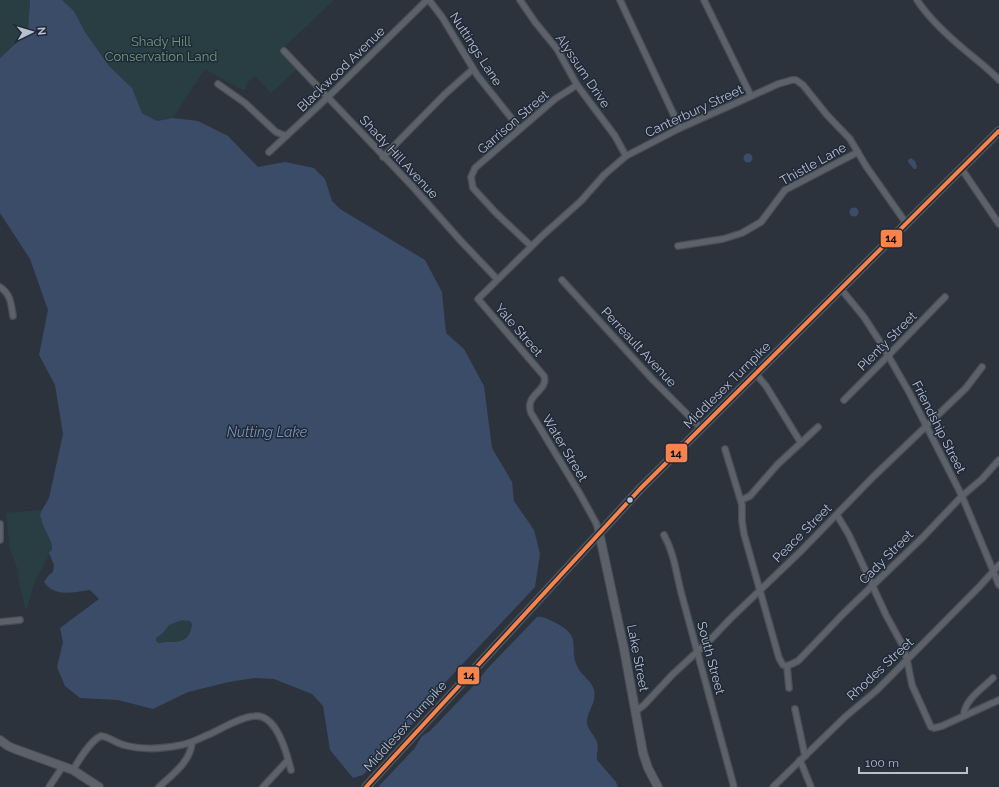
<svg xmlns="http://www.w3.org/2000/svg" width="999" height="787" viewBox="0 0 999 787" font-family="Raleway,sans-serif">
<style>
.green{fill:#293e43}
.water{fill:#3a4c68;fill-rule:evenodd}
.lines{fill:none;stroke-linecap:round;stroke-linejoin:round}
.street-casing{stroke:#494e55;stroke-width:8}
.secondary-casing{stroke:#494e55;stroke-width:10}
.street{stroke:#5d626a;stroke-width:5.5}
.secondary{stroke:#5c6068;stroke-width:8}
.bus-1-casing{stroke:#1f2938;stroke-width:7}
.bus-1{stroke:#f8844c;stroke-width:4}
.bus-dot{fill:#b8bfcd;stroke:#1f2938;stroke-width:1.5}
.labels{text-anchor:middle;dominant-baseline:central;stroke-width:3;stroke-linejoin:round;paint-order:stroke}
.park-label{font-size:13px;fill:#6e9e7a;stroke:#1f2938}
.street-label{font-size:13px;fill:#b8bfcd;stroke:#1f2938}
.water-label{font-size:14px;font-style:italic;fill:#7e94b4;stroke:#1f2938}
.line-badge{stroke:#1f2938;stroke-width:1.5}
.pale-badge-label{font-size:11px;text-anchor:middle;font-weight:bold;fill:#111}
</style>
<rect width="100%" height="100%" fill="#2c333d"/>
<g class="green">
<path d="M0,0H30L28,32L0,58Z"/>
<path d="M62,0H334L279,52L296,70L271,93L255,76L248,82L244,91L205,69L173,118L157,121L142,113L132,88L109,66L85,32L74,11Z"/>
<path d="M42,510C37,524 53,534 51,548C51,554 39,573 35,581C32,589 30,599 27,608H25L18,576L19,573L10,549L6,513Z"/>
<path d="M182,619L190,621L192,624C189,647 175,640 159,643L156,641V638L163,633L169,625Z"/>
</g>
<g class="water">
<path d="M30,0H62L74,11L85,32L109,66L132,88L142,113L157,121L173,118L198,121L228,136L258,167L285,162L314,168L325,179L332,201L340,209L425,260L442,292L446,333L464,349L484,386L492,448L512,482L514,501L534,530L540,554L535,587L441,687L409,728L363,775L353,778L330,750L323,706L312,694L274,679L254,678L229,682L188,692L153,709L118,700L80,698L65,686L57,667L63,642L60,628L99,599L90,590C74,592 55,598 44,582L48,576L53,572L54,565L49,553L52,549L51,542L43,525L40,515L42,510L49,498L63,434L55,385L39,355L48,310L30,259L0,213V58L28,32ZM182,620L190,621L192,624C189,647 175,640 159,643L156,641V638L163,633L169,625Z"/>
<circle cx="748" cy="158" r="4.5"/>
<path d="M911,158L915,161L917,167L916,169H914L908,162V160Z"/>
<circle cx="854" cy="212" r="4.5"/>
<path d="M537,617C543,616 549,620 554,622C585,637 567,648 578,668C582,676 592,681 594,690C597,704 586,712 587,723C588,730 595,736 597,742C599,747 596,755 597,760L616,782L618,787H378L414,749L422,736L430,731L476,683L487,669Z"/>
</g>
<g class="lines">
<g class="street-casing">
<g id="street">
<path d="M429,0L442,17L477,75L520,129"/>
<path d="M520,0L535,22L557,49L577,85L615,136L626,156"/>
<path d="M620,0L680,128"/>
<path d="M704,0L751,96"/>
<path d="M917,0C930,20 948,36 966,51C978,61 989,69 999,80"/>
<path d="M284,51L413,187L460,240L497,279"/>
<path d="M218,84L245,103L276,132L286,136"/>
<path d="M269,152L328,97L427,0"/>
<path d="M383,157L445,94L473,69"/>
<path d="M961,168L999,224"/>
<path d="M531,246L496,213L473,188L471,177L475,168L555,99L577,85"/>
<path d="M678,246L723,239L742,233L761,222L785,190L858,152"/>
<path d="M562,280L653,380L701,428"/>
<path d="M0,287C11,294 11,304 13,316"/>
<path d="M841,289L864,317L882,345L909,392L962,496L999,585"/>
<path d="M756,374L766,386L801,443"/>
<path d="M844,400L881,363L945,297"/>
<path d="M725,449L742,505V521L744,534L779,658L783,665L787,666"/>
<path d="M741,500L750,496L777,465L818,427"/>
<path d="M837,515L849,535L886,615L903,646L907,660L912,685L931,727L934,728L942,726L999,700"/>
<path d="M0,524V540"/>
<path d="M599,532L596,523L580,494L531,413C524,394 549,391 544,376L478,299L543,235L581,201L604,175L626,156L680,128L736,103L778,84L792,80H796L803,85L827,115L850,139L866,166L906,223"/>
<path d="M664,535C674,553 676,572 681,592L734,787"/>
<path d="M0,622L20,620"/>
<path d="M787,666L798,661L844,613L922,538L962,496L982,479L999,460"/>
<path d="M787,666L789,688"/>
<path d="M795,709L805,756"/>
<path d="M636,711L644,705L672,675L712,638L731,618L801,551L873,477L966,388L982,367"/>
<path d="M964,715C964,700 983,688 993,678"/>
<path d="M800,760L811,787"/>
<path d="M73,770C79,760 90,741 101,736C109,737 116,743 124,745C142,750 162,749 181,745C192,743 200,738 210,734C223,728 240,717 255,716C277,714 287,754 291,770"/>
<path d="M49,787L63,766"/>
<path d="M159,787C173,774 190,762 192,743"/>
<path d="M263,787L288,760"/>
<path d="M773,787L845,717L877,690L980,586L999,565"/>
</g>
</g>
<g class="secondary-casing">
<g id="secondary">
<path d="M599,532L624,649L643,753L648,768L658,787"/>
<path d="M0,740L8,746L15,749L73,770L99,787"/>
<path d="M366,787L640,489L999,131"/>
</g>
</g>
<use href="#street" class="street"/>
<use href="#secondary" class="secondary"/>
<g class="bus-1-casing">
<path id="bus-1" d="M366,787L640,489L999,131"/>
</g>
<use href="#bus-1" class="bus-1"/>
</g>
<circle class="bus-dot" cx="630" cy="500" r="3.5"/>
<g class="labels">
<g class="park-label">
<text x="161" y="41">Shady Hill<tspan x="161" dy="15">Conservation Land</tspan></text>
</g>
<g class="street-label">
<text transform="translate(476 49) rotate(57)">Nuttings Lane</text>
<text transform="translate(341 69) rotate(-44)">Blackwood Avenue</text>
<text transform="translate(583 71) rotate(56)">Alyssum Drive</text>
<text transform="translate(694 111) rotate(-25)">Canterbury Street</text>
<text transform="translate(513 122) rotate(-41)">Garrison Street</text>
<text transform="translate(399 157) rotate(47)">Shady Hill Avenue</text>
<text transform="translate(813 164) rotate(-29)">Thistle Lane</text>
<text transform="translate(519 330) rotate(49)">Yale Street</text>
<text transform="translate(887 341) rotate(-45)">Plenty Street</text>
<text transform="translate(639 347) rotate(47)">Perreault Avenue</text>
<text transform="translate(727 385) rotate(-45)">Middlesex Turnpike</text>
<text transform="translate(939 427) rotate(63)">Friendship Street</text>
<text transform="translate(565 448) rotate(59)">Water Street</text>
<text transform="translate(802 533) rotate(-45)">Peace Street</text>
<text transform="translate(886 557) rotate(-45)">Cady Street</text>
<text transform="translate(638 658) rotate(79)">Lake Street</text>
<text transform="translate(711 658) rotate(75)">South Street</text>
<text transform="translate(880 669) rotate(-43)">Rhodes Street</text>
<text transform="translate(405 726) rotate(-48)">Middlesex Turnpike</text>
</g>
<g class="water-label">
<text x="267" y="432">Nutting Lake</text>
</g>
</g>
<g class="line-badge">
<rect x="880" y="229" width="23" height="19" rx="4" fill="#f8844c"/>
<rect x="665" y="443" width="23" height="20" rx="4" fill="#f8844c"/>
<rect x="457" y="666" width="23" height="19" rx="4" fill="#f8844c"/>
</g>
<g class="pale-badge-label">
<text x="891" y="242">14</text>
<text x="676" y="457">14</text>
<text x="469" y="679">14</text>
</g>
<g transform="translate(32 32) rotate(85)" stroke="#1f2938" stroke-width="3" paint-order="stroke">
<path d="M0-3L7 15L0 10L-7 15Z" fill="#b8bfcd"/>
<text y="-6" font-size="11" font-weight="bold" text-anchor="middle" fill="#b8bfcd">N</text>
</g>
<path d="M859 767v6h108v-6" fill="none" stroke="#b8bfcd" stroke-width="2"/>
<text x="865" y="767" font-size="12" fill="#b8bfcd" stroke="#1f2938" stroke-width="3" paint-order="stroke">100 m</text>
</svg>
